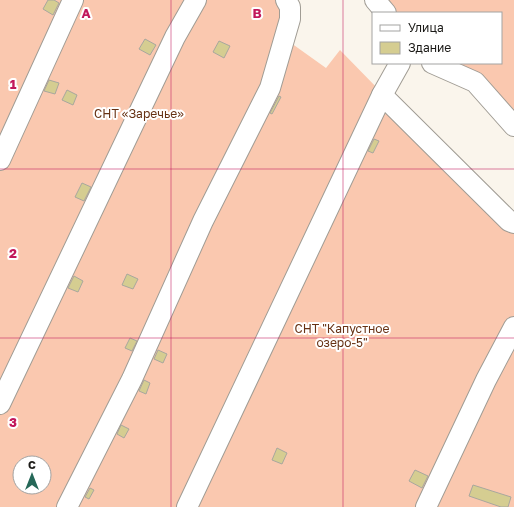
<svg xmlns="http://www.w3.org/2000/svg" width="514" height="507" viewBox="0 0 514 507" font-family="'Golos Text',sans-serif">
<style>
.garden{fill:#fac8af;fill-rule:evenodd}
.building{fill:#d5cd91;stroke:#a8a79e}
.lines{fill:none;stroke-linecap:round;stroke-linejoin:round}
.minor-casing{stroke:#a09c94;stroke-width:22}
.minor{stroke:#fff;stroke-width:20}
.grid{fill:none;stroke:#c2185b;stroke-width:1;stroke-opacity:0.55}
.labels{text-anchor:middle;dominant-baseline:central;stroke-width:4;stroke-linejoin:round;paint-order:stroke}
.park-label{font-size:12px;fill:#673214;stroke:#fff}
.grid-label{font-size:13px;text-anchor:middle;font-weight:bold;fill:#c2185b;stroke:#fff;stroke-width:4;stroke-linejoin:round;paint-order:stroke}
</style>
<rect width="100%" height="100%" fill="#faf5ec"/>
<g class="garden">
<path d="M0,0H68L0,144Z"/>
<path d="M80,0H277L286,14L268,82L62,507H0V165ZM20,463H44V487H20Z"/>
<path d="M378,0H514V117L453,63H501V13H394Z"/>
<path d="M291,43L326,68L340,50L381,92L459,186L514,232V507H74Z"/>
</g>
<g class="building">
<path d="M48,0H54L59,3L53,15L43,9Z"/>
<path d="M145,39L156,45L150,55L139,49Z"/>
<path d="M219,41L230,46L224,58L213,52Z"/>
<path d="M49,80L59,83L55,94L44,91Z"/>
<path d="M67,90L77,95L73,105L62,100Z"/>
<path d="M279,96L281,97L272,114L270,113Z"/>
<path d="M374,139L379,141L373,153L368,151Z"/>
<path d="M82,183L91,187L84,201L75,197Z"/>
<path d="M127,274L138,279L133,289L122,285Z"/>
<path d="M74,276L83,281L78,292L68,288Z"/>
<path d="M130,338L137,341L132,351L125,348Z"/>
<path d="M158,350L167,354L163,363L154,359Z"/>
<path d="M144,380L150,383L146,394L139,391Z"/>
<path d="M121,425L129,429L124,438L117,434Z"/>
<path d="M277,448L287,453L282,464L272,460Z"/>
<path d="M415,470L428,476L422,488L409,481Z"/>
<path d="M473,485L511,497L508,507H501L469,496Z"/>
<path d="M90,488L94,490L89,499L85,497Z"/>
</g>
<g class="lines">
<g class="minor-casing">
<g id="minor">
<path d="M375,0L386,13"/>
<path d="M432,63L475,82L514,126"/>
<path d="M382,95L509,221L514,223"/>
<path d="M0,160L73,0"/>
<path d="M0,404L175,37L196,0"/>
<path d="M67,507L132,379L203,221L270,88L290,19V7L286,0"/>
<path d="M187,507L382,95L400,63"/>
<path d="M426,507L486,380L514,327"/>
</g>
</g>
<use href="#minor" class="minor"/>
</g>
<path class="grid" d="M171,0V507M343,0V507M0,169H514M0,338H514"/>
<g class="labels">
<g class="park-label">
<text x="139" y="113">СНТ «Заречье»</text>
<text x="342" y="328">СНТ "Капустное<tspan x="342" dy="14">озеро-5"</tspan></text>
</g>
</g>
<g class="grid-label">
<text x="86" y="18">A</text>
<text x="257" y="18">B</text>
<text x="13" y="89">1</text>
<text x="13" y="258">2</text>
<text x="13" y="427">3</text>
</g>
<rect x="372" y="12" width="130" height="52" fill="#ffffff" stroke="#a3a3a2"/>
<rect x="380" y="25" width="20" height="6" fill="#ffffff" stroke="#a3a3a2"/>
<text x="408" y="32" font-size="12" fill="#1a1916">Улица</text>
<rect x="380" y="42" width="20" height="12" fill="#d5cd91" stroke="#a3a3a2"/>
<text x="408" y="52" font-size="12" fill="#1a1916">Здание</text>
<g transform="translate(32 475)"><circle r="19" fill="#ffffff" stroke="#a3a3a2"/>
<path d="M0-3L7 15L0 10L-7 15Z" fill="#256858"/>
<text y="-6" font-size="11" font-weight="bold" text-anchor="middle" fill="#1a1916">С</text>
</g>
</svg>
